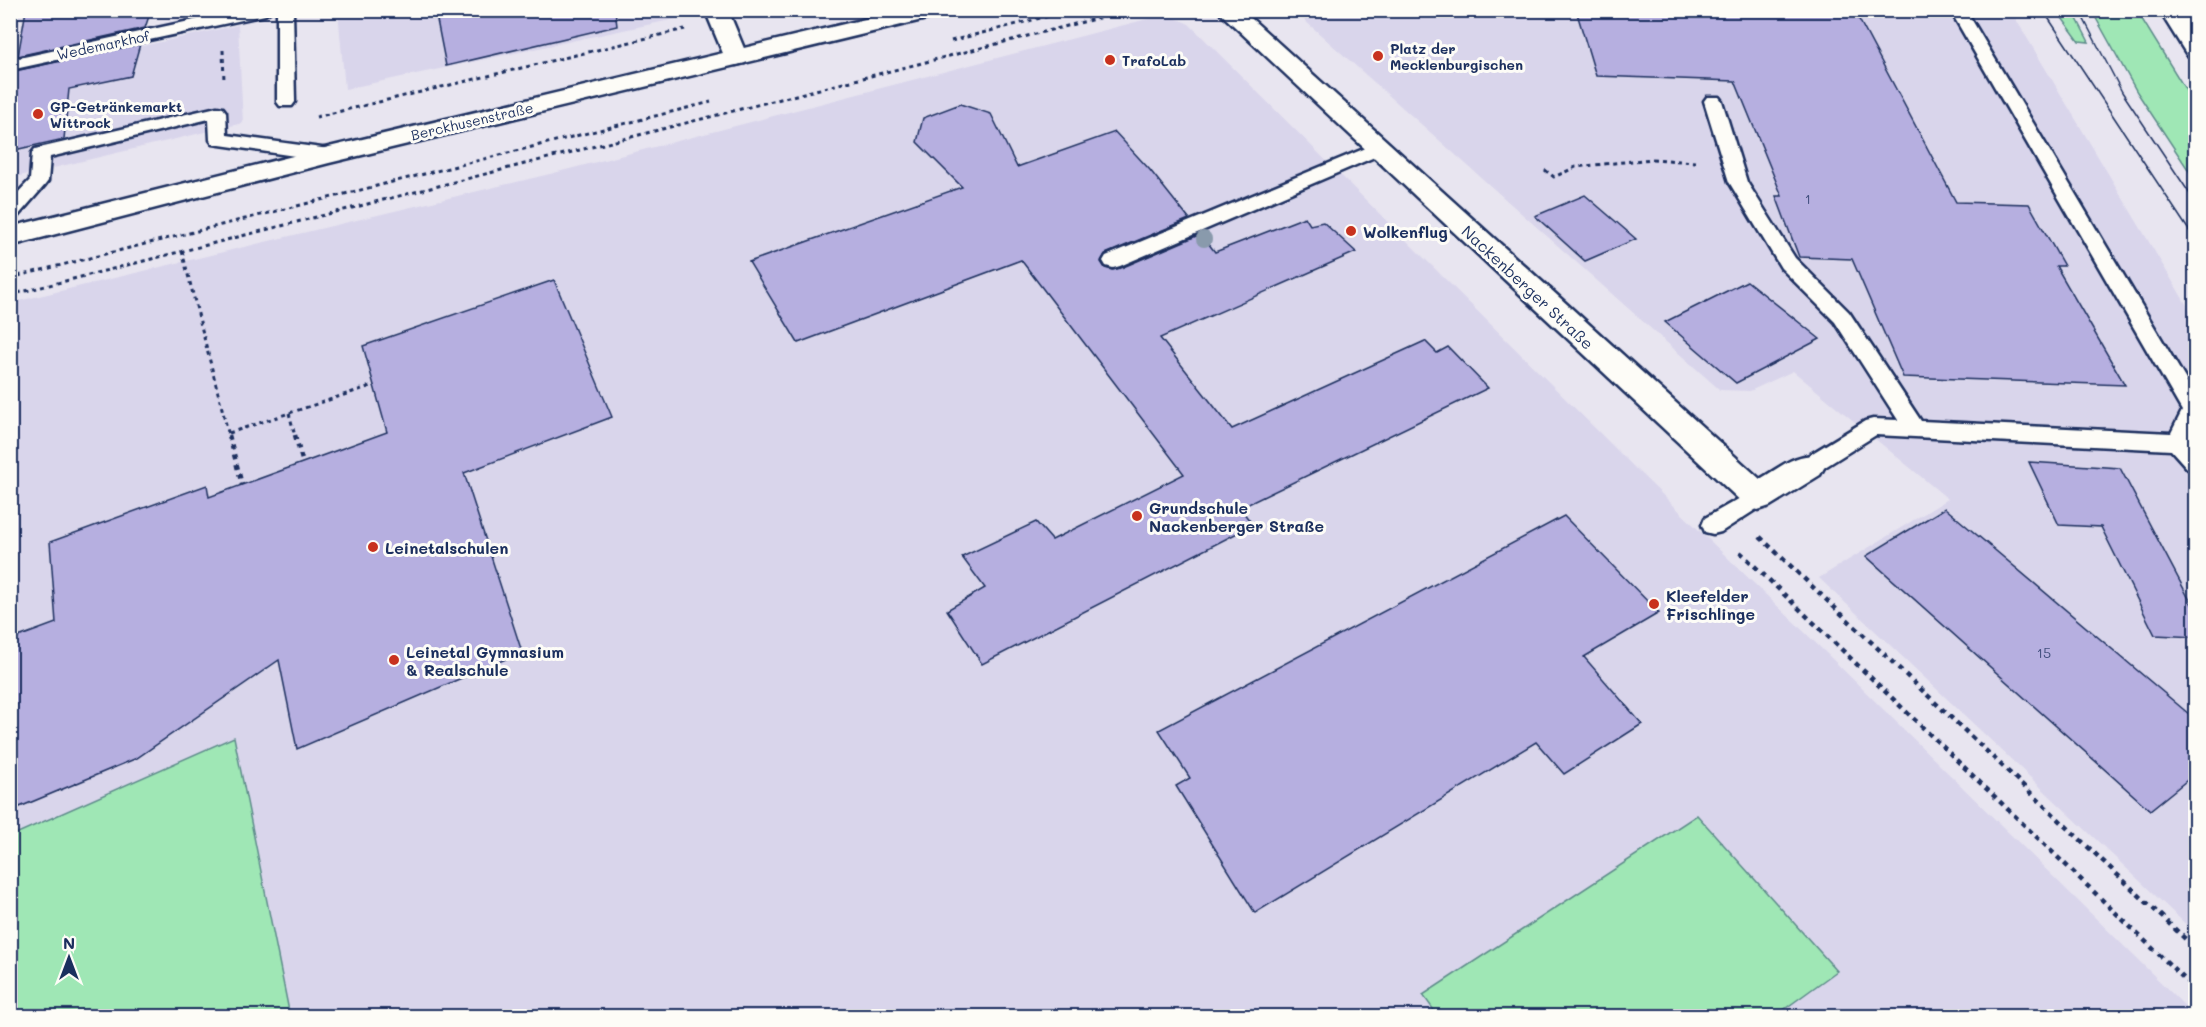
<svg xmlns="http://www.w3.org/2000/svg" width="2206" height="1027" viewBox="0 0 2206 1027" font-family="Mali,sans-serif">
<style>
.built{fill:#d9d5eb}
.green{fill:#9fe7b5;stroke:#5d8b8a;stroke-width:1.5}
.building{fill:#b6afe0;stroke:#1b2f5e;stroke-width:1.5}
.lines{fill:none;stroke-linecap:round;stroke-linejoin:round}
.service-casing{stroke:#1b2f5e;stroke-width:5}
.minor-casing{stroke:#1b2f5e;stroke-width:5}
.tertiary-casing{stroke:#1b2f5e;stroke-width:5}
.secondary-casing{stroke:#1b2f5e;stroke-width:5}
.path-far1{stroke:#1b2f5e;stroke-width:3;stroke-dasharray:4 4;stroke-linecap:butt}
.path{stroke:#1b2f5e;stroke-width:4.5;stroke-dasharray:5 5;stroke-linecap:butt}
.service{fill:#fdfcf7;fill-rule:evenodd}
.minor{fill:#fdfcf7;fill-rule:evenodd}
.tertiary{fill:#fdfcf7;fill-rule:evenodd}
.secondary{fill:#fdfcf7;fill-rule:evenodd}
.tram{stroke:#1b2f5e;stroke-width:1.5}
.tree{fill:#899aac}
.poi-dot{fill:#c8321e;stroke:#fdfcf7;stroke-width:2}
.labels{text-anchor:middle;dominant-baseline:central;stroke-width:6;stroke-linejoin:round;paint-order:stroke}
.far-street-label{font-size:14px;fill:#1b2f5e;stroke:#fdfcf7}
.far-poi-label{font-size:14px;font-weight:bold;fill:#1b2f5e;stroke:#fdfcf7;text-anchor:start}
.number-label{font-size:14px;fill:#424f7e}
.poi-label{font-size:16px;font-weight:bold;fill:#1b2f5e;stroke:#fdfcf7;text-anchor:start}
.street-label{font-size:16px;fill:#1b2f5e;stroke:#fdfcf7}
</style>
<rect width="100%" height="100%" fill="#e8e5f0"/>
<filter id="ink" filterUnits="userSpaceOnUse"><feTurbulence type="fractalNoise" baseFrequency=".0167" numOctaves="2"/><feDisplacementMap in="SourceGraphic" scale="12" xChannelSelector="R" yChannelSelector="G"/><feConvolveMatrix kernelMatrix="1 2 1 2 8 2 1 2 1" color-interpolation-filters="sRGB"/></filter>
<g filter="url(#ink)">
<g class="built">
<path d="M672,10L675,19L345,89L338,11Z"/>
<path d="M1294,11H2011L2195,319V933L1819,578L1948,499L1793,371L1750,391L1720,390Z"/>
<path d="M1171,16L1189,24L1641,474L1824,651L2195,1016H11L10,303L554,173L1155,17Z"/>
<path d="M238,25L243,123L11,178L10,75Z"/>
</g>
<g class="green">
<path d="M2057,11H2073L2089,42L2079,41Z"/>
<path d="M2092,11H2137L2195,105V180L2137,92Z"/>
<path d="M234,737L290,1016H14L10,970L11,836Z"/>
<path d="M1697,815L1837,971L1775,1016H1438L1423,995Z"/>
</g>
<g class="building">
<path d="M26,10H151L145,28L18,56Z"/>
<path d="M435,10H615L617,26L446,66Z"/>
<path d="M1576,10H1854L1956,202L2029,204L2064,266H2056L2125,385L1903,377L1852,259L1799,257L1776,196H1782L1735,81L1596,76Z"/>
<path d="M140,44L131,76L69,89L64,139L10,151V95L15,71Z"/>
<path d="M960,104L991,114L1017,167L1115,132L1150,170L1189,219L1105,254L1101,262L1105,268L1112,270L1121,268L1201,234L1215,252L1305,217L1310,225L1323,222L1356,252L1160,338L1232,429L1425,341L1437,353L1448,347L1488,388L1240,508L1253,525L982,664L947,610L985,588L962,557L1036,522L1052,540L1184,474L1021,260L798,343L749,262L962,187L917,142L923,118Z"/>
<path d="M1585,195L1636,239L1585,261L1535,216Z"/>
<path d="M554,280L612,417L464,473L522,652L297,749L279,660L137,758L10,811V640L56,623L50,542L207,485L209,497L387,432L363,346Z"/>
<path d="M1747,281L1820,339L1736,383L1665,322Z"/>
<path d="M2029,462L2120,468L2196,612V637L2155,635L2101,527L2059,525Z"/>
<path d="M1945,508L2196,720V773L2150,810L1866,556Z"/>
<path d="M1564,516L1659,613L1584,657L1642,724L1564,774L1536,742L1255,913L1176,786L1190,778L1159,730Z"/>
</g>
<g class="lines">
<g class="service-casing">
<g id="service">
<path d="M240,10H273L265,15L10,70V60Z"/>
<path d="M277,10H293L295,102L292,106H280L277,102Z"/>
<path d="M1950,10H1966L2196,397V427L2189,440L2196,448V472L2188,469L2171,450L1876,435L1817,472L1809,475L1801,472L1798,466L1801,460L1865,421L1873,419L1898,420L1835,322L1781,268L1729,182L1704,101L1707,97H1719L1722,101L1747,182L1795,258L1849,312L1921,421L2171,433L2182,411Z"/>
<path d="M217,107L223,108L226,112L227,135L329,149L335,151L338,155L335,159L329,161L213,144L210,140L209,119L50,157L48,181L45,185L17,217L10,219V201L30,180L32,153L35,149Z"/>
<path d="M1378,143L1384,145L1387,149L1384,153L1120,266L1113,268L1106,266L1103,261L1106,256Z"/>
<path d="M1758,488L1766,491L1769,497L1766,503L1721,532L1713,534L1705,532L1702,525L1705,518Z"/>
</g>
</g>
<g class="minor-casing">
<g id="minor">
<path d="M705,10H728L748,58L745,63L736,65L727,63Z"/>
<path d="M1217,10H1242L1760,479C1779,468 1799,450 1820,457L1825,466L1820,475L1770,506L1758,510L1746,506Z"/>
</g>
</g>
<g class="tertiary-casing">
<path id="tertiary" d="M903,10H946L943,15L329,163L10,246V227L329,147Z"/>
</g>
<g class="secondary-casing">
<path id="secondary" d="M2159,10H2182L2196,31V57L2187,55Z"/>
</g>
<g class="path-far1">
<path d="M951,41L1072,10"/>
<path d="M223,50L224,82"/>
<path d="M2188,82L2196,95"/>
<path d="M316,117L685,29"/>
<path d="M1545,170L1554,177L1576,167L1652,159L1695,162"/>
<path d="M182,251L229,436"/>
<path d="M10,278L711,102"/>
<path d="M10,295L1130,10"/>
<path d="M289,413L295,436"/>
<path d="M229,433L374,385"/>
</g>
<g class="path">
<path d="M229,435L242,485"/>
<path d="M295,435L302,460"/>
<path d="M1760,537L2196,949"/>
<path d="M1740,552L2196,990"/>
</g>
<use href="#service" class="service"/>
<use href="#minor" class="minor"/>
<use href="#tertiary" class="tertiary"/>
<use href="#secondary" class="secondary"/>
<g class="tram">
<path d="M2043,10L2196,241"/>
<path d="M2079,10L2122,92L2196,203"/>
</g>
</g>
<circle class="tree" cx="1204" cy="239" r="8"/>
</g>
<g class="poi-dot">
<circle cx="1378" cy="56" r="6"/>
<circle cx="1110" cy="60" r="6"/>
<circle cx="38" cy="114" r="6"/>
<circle cx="1351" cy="231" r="6"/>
<circle cx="1137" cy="516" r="6"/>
<circle cx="373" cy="547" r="6"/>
<circle cx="1654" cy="604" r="6"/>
<circle cx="394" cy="660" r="6"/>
</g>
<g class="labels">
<g class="far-street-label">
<text transform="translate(103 45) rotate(-12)">Wedemarkhof</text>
<text transform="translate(472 121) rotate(-13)">Berckhusenstraße</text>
</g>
<g class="far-poi-label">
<text x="1390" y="48">Platz der<tspan x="1390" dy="16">Mecklenburgischen</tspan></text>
<text x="1122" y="60">TrafoLab</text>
<text x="50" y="106">GP-Getränkemarkt<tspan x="50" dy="16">Wittrock</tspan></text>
</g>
<g class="number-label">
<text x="1808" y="198">1</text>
<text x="2044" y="652">15</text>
</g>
<g class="poi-label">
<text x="1363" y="231">Wolkenflug</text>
<text x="1149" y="507">Grundschule<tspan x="1149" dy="18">Nackenberger Straße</tspan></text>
<text x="385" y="547">Leinetalschulen</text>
<text x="1666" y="595">Kleefelder<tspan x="1666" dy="18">Frischlinge</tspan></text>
<text x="406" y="651">Leinetal Gymnasium<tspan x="406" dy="18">&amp; Realschule</tspan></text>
</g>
<g class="street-label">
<text transform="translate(1528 287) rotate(43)">Nackenberger Straße</text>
</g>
</g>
<rect width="2206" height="1027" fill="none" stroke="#fdfcf7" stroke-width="36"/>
<rect x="18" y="18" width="2170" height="991" fill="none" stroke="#1b2f5e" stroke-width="2" filter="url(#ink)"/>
<g transform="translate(69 958)" stroke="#fdfcf7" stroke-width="4.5" paint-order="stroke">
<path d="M0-4.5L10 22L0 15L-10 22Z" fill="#1b2f5e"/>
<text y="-9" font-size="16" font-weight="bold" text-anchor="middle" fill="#1b2f5e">N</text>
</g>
</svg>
